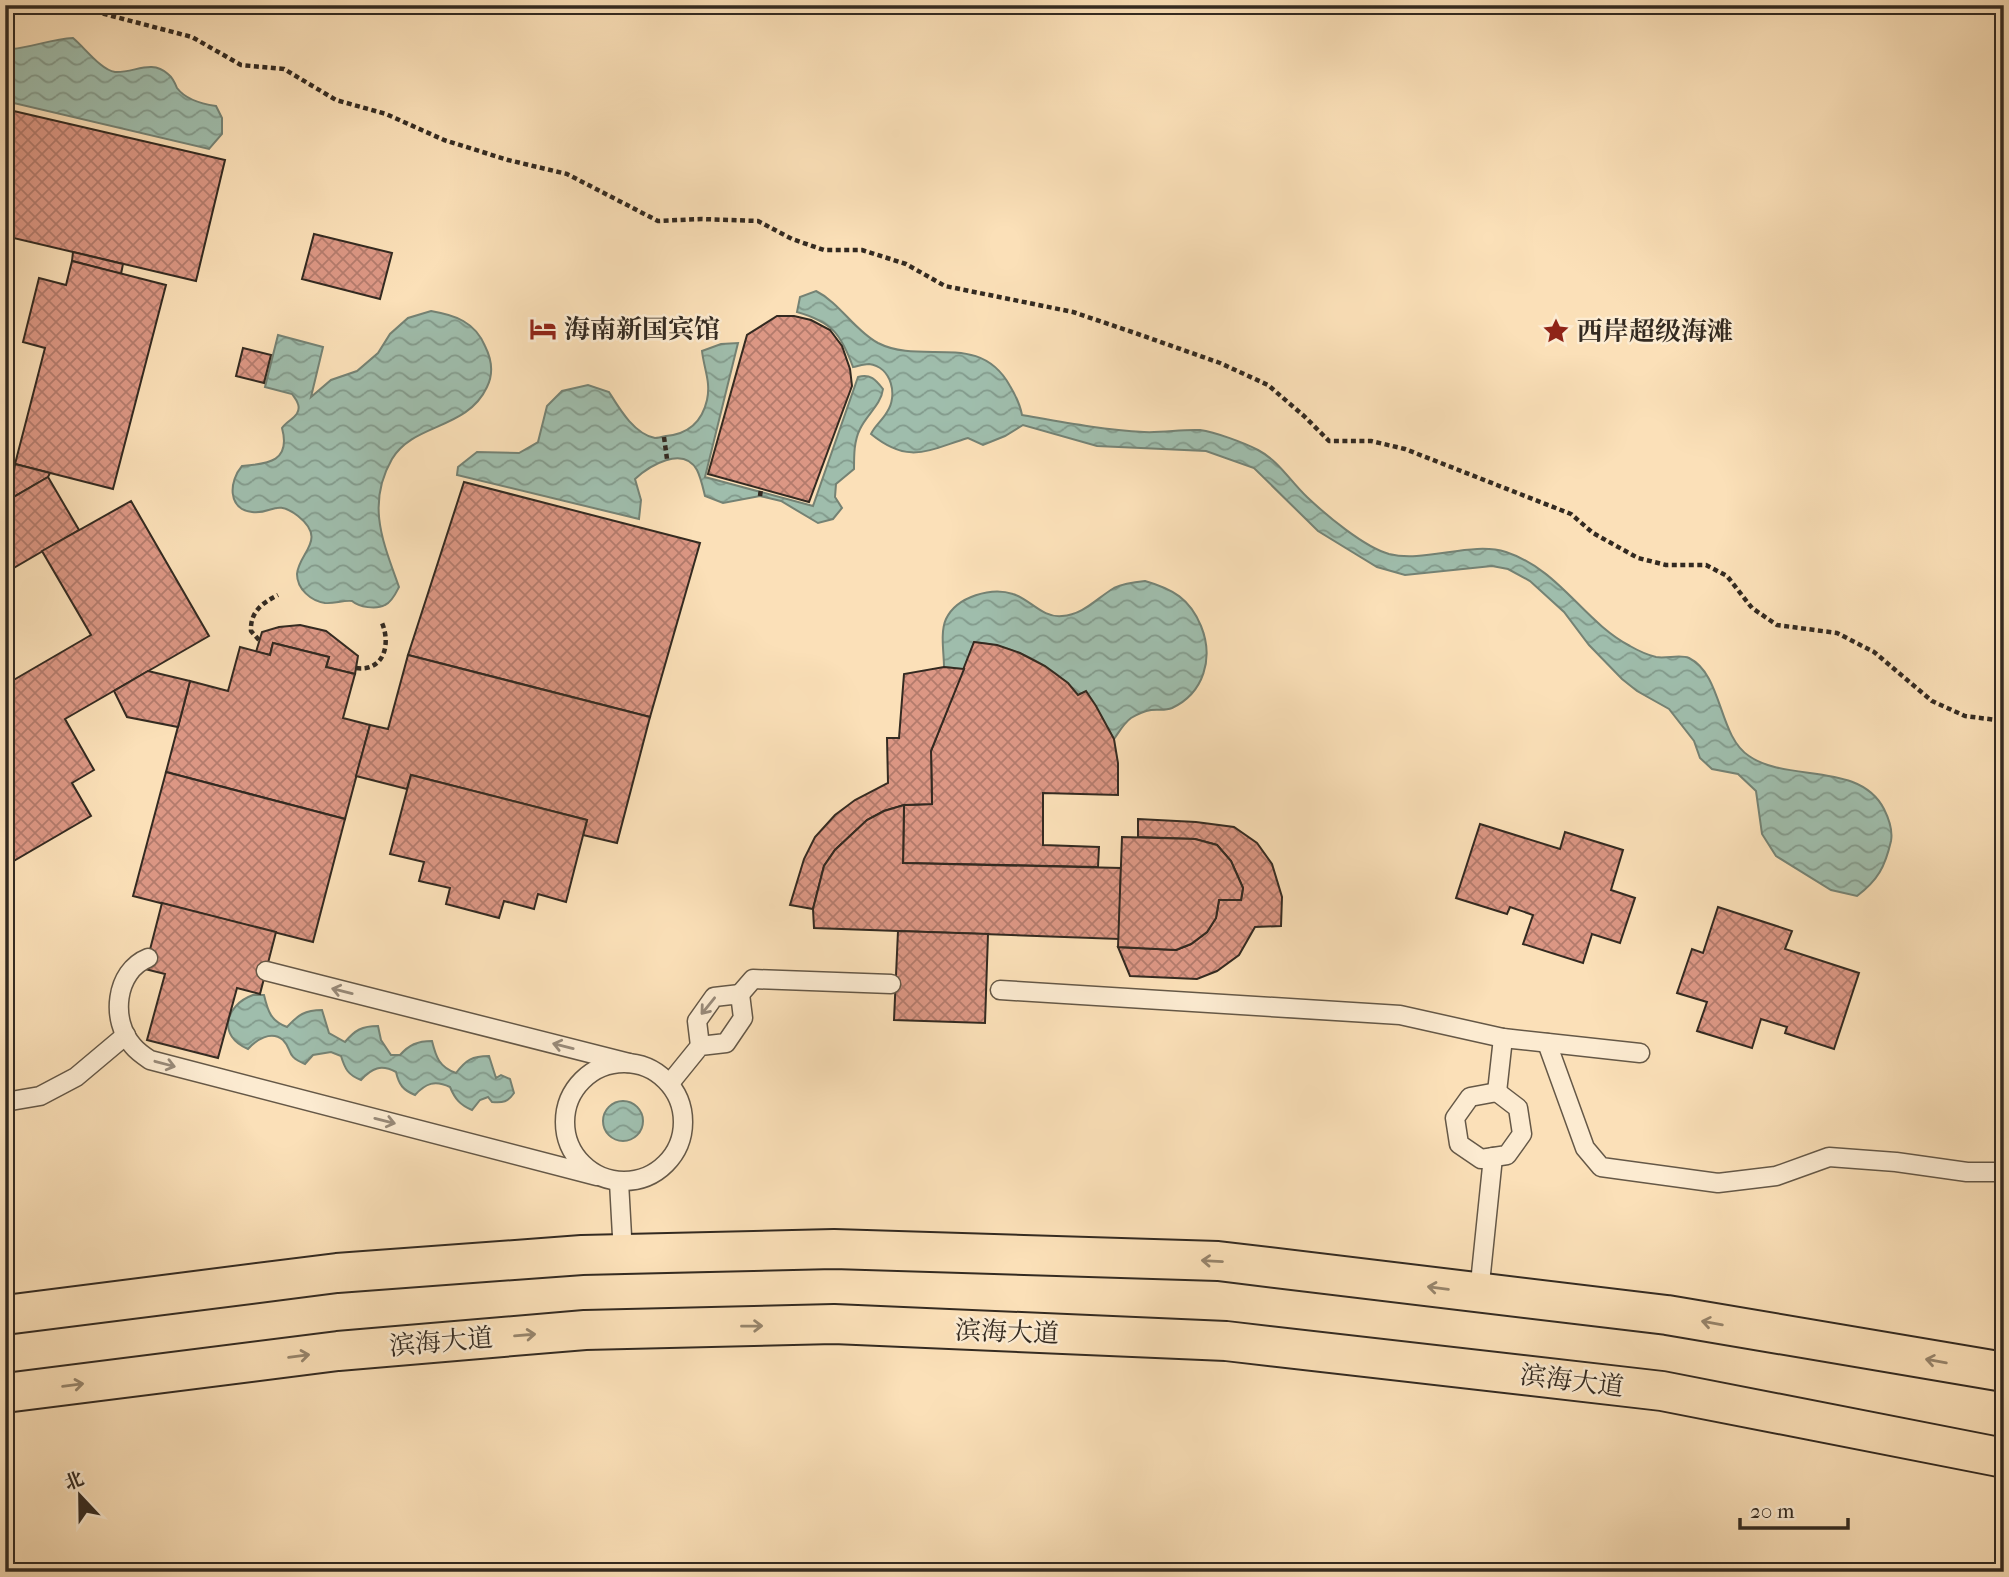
<svg xmlns="http://www.w3.org/2000/svg" width="2009" height="1577" viewBox="0 0 2009 1577" font-family="'IM FELL French Canon','Noto Serif SC',serif">
<style>
.water{fill:url(#water-waves);stroke:#748274;stroke-width:2}
.building{fill:url(#building-cross-hatch);stroke:#332a21;stroke-width:2}
.lines{fill:none;stroke-linecap:round;stroke-linejoin:round}
.service-casing{stroke:#655847;stroke-width:21}
.trunk-casing{stroke:#332a21;stroke-width:42}
.path{stroke:#332a21;stroke-width:4.5;stroke-dasharray:5 3.5;stroke-linecap:butt}
.service{stroke:#fcebd1;stroke-width:18}
.trunk{stroke:#fbe0b8;stroke-width:38}
.oneway{stroke:#988a79}
.oneway2{stroke:#97856c}
.labels{text-anchor:middle;dominant-baseline:central;stroke-width:5;stroke-linejoin:round;paint-order:stroke}
.poi-label{font-size:26px;font-weight:bold;fill:#332a21;stroke:#fcebd1;text-anchor:start}
.street-label{font-size:26px;fill:#332a21;stroke:#fcebd1}
</style>
<defs>
<pattern id="water-waves" width="16" height="10" patternUnits="userSpaceOnUse" patternTransform="scale(1.75)"><rect width="16" height="10" fill="#9fbdac"/><path d="M0 5q4-4 8 0t8 0" fill="none" stroke="#829a8c"/></pattern>
<pattern id="building-cross-hatch" width="8" height="8" patternUnits="userSpaceOnUse" patternTransform="scale(1.75)"><rect width="8" height="8" fill="#dc9784"/><path d="M0 0l8 8M0 8l8-8" fill="none" stroke="#b37b6c"/></pattern>
</defs>
<rect width="100%" height="100%" fill="#fbe0b8"/>
<filter id="stains"><feTurbulence type="fractalNoise" baseFrequency=".00286" numOctaves="4"/><feColorMatrix values="0 0 0 0 .2 0 0 0 0 .09 0 0 0 0 .02 0 0 0 .5 -.17"/></filter>
<radialGradient id="worn" r=".72"><stop offset=".6" stop-color="#630" stop-opacity="0"/><stop offset="1" stop-color="#630" stop-opacity=".3"/></radialGradient>
<g class="water">
<path d="M73,38C84,47 101,70 115,72C135,73 151,59 168,74C172,77 175,83 177,88C186,100 202,104 216,106L222,118V134L209,149L5,101V44L12,49C33,47 52,39 73,38Z"/>
<path d="M816,291C840,303 854,330 878,343C923,366 979,330 1010,386C1016,396 1020,404 1022,415C1062,422 1103,430 1144,432C1163,433 1182,429 1200,430C1215,432 1245,443 1258,450C1279,461 1290,481 1307,497C1326,515 1364,547 1389,554C1425,563 1471,541 1506,552C1560,570 1583,621 1630,646C1637,650 1648,655 1656,657C1666,659 1680,654 1689,658C1723,675 1718,736 1749,756C1788,783 1859,761 1884,809C1889,819 1893,830 1891,841C1885,867 1878,880 1857,896L1831,890L1776,856L1762,834L1756,791L1738,774L1712,769L1700,758L1694,741L1669,709L1637,691L1622,679L1589,645L1564,612L1530,581L1508,569L1492,566L1405,575L1377,567L1318,531L1254,468L1206,451L1097,446L1023,425L1005,436L983,445L968,438C928,450 909,465 871,434C875,425 882,421 887,412C898,396 892,367 869,364C865,364 858,366 853,367C841,334 832,322 797,312L800,297Z"/>
<path d="M431,311C455,315 475,322 485,346C492,360 494,373 487,387C467,430 413,423 392,459C366,504 383,542 399,587C396,593 392,602 385,605C376,610 359,607 352,601C343,600 334,604 325,603C311,601 297,589 297,574C299,552 328,540 298,516C275,498 272,515 252,512C227,509 229,481 242,466C269,464 291,461 282,428C287,420 302,416 298,404C297,400 294,397 292,394L265,387L278,335L323,347L311,397L331,380L357,371L378,353L390,334L408,318Z"/>
<path d="M738,343L705,477L813,506L858,377C870,373 876,380 883,389C881,405 867,414 860,429C854,441 854,455 854,469L836,484L835,497L842,508L833,519L818,523L781,501L760,496L723,503L705,496C703,488 701,478 697,470C683,445 649,466 635,479L641,500L639,519L457,475L458,467L477,452L519,453L538,442L547,406L562,391L588,385L609,392C619,408 634,434 655,438C658,438 662,437 666,436C688,434 702,422 707,400C711,382 704,369 702,351L721,344Z"/>
<path d="M1145,581C1173,589 1190,599 1201,626C1214,658 1204,693 1172,708C1165,711 1158,709 1151,710C1145,711 1136,715 1131,718C1124,723 1119,732 1114,739L1086,692L1078,695C1052,664 1014,646 974,642L964,669L944,667C944,653 940,632 946,619C957,596 992,587 1013,594C1030,599 1042,618 1062,616C1083,615 1097,598 1114,588C1124,583 1134,582 1145,581Z"/>
<path d="M253,995H264C268,1012 271,1021 287,1027C298,1015 305,1010 322,1010L329,1033L345,1042C355,1030 362,1026 378,1026L381,1040L391,1055H400C409,1045 417,1041 432,1041C436,1057 439,1067 456,1073C466,1060 472,1056 489,1056L496,1078L501,1075L510,1079L514,1093C508,1102 503,1103 492,1102L488,1097L480,1100L472,1110C460,1105 455,1099 450,1087C435,1080 426,1083 415,1095C403,1090 399,1085 396,1072C381,1064 372,1068 361,1080C348,1075 345,1069 341,1056L331,1052L313,1055L305,1064C285,1056 293,1050 283,1040C271,1030 256,1040 248,1049C217,1036 225,1005 253,995Z"/>
<circle cx="623" cy="1121" r="20"/>
</g>
<g class="building">
<path d="M5,109L225,160L196,281L5,236Z"/>
<path d="M314,234L392,253L380,299L302,279Z"/>
<path d="M73,252L123,264L121,274L72,261Z"/>
<path d="M72,261L166,285L113,489L15,464L45,348L23,342L39,278L66,285Z"/>
<path d="M777,316H794L811,320L830,330L842,346L850,369L852,386L809,502L708,474L747,335Z"/>
<path d="M243,348L271,355L264,383L236,376Z"/>
<path d="M15,464L50,473L48,477L10,499Z"/>
<path d="M48,477L79,530L5,573V490L10,499Z"/>
<path d="M464,482L700,543L650,717L408,655Z"/>
<path d="M131,501L209,636L65,719L94,770L72,783L91,816L5,866V685L91,635L42,551Z"/>
<path d="M300,625L326,631L358,656L355,674L326,667L329,657L273,643L270,655L256,652L262,632L279,627Z"/>
<path d="M974,642L997,645L1020,653L1045,666L1068,683L1078,695L1086,691L1096,706L1114,739L1118,763V795L1043,793V845L1099,847L1098,867L903,863L904,805L932,804L931,751Z"/>
<path d="M273,643L329,657L326,667L355,674L343,718L370,725L345,819L166,772L190,681L228,691L240,647L270,655Z"/>
<path d="M408,655L650,717L617,843L583,835L587,820L411,775L407,789L356,776L370,725L388,729Z"/>
<path d="M944,667L964,669L931,751L932,804L904,805L884,811L867,820L835,850L824,866L813,909L790,905L804,859L815,837L835,815L855,800L888,783L887,738H899L904,674Z"/>
<path d="M148,671L190,681L178,727L127,717L114,691Z"/>
<path d="M166,772L345,819L313,942L133,896Z"/>
<path d="M411,775L587,820L566,902L538,894L534,909L504,901L499,918L446,904L450,888L419,881L424,862L390,854Z"/>
<path d="M904,805L903,863L1121,868L1119,939L814,928L813,909L824,866L835,850L867,820L884,811Z"/>
<path d="M1138,819L1196,822L1234,827L1257,843L1272,864L1282,897L1281,926L1255,927L1239,955L1217,971L1197,979L1130,976L1118,947L1176,950L1191,944L1207,932L1216,918L1219,900H1241L1243,888L1231,861L1217,845L1195,839L1138,837Z"/>
<path d="M1480,824L1560,849L1565,832L1623,850L1611,890L1635,898L1620,943L1592,934L1583,963L1523,944L1533,915L1510,907L1507,914L1456,898Z"/>
<path d="M1122,837L1195,839L1217,845L1231,861L1243,888L1241,900H1219L1216,918L1207,932L1191,944L1176,950L1118,947Z"/>
<path d="M162,903L276,932L260,994L237,988L218,1058L147,1040L165,974L145,969Z"/>
<path d="M1718,907L1792,931L1785,949L1859,973L1834,1049L1785,1033L1787,1027L1761,1019L1752,1048L1697,1031L1707,1002L1677,993L1692,949L1703,953Z"/>
<path d="M898,931L988,934L985,1023L894,1020Z"/>
</g>
<g class="lines">
<g class="service-casing">
<g id="service">
<path d="M148,958C115,971 110,1021 133,1046C137,1051 144,1056 150,1060L597,1176"/>
<path d="M266,971L629,1063"/>
<path d="M1000,990L1400,1015L1503,1038L1640,1053"/>
<path d="M740,994L753,979L891,984"/>
<path d="M1547,1043L1585,1148L1601,1167L1718,1183L1776,1176L1829,1157L1896,1162L1967,1172H2004"/>
<circle cx="624" cy="1122" r="59"/>
<path d="M670,1083L700,1046L726,1043L743,1018L740,994L714,997L697,1021L700,1046"/>
<path d="M1497,1092L1518,1108L1522,1134L1507,1155L1481,1159L1459,1144L1455,1118L1470,1097Z"/>
<path d="M1497,1092L1503,1038"/>
<path d="M5,1102L40,1096L76,1077L126,1035"/>
<path d="M619,1182L623,1254"/>
<path d="M1479,1293L1493,1157"/>
</g>
</g>
<g class="trunk-casing">
<g id="trunk">
<path d="M5,1315L337,1273L582,1255L834,1249L1218,1261L1667,1315L2004,1372"/>
<path d="M5,1393L338,1351L585,1330L834,1324L1226,1341L1662,1391L2004,1458"/>
</g>
</g>
<g class="path">
<path d="M70,5L192,37L241,65L284,69L336,100L386,114L444,140L508,160L567,174L658,221L701,219L758,221L792,239L824,250H862L906,264L945,286L1073,312L1138,334L1220,363L1268,385L1304,416L1329,441H1371L1405,449L1571,514L1593,533L1638,558L1666,565H1706L1727,576L1752,608L1777,625L1837,633L1874,652L1932,701L1965,716L2004,721"/>
<path d="M664,437L667,459"/>
<path d="M760,496L761,489"/>
<path d="M259,640L251,631C250,612 262,603 278,595"/>
<path d="M356,668C384,672 391,644 382,623"/>
</g>
<use href="#service" class="service"/>
<use href="#trunk" class="trunk"/>
</g>
<defs><path id="oneway-shaft" d="M-6 0H5M1.5-3L5.5 0L1.5 3" fill="none" stroke-width="1.6" stroke-linecap="round" stroke-linejoin="round" transform="scale(1.75)"/></defs>
<g class="oneway">
<use href="#oneway-shaft" transform="translate(342 991) rotate(-166)"/>
<use href="#oneway-shaft" transform="translate(708 1006) rotate(129)"/>
<use href="#oneway-shaft" transform="translate(563 1046) rotate(-166)"/>
<use href="#oneway-shaft" transform="translate(165 1064) rotate(15)"/>
<use href="#oneway-shaft" transform="translate(385 1121) rotate(14)"/>
</g>
<g class="oneway2">
<use href="#oneway-shaft" transform="translate(1212 1261) rotate(-177)"/>
<use href="#oneway-shaft" transform="translate(1438 1288) rotate(-173)"/>
<use href="#oneway-shaft" transform="translate(1712 1323) rotate(-170)"/>
<use href="#oneway-shaft" transform="translate(752 1326) rotate(-1)"/>
<use href="#oneway-shaft" transform="translate(525 1335) rotate(-5)"/>
<use href="#oneway-shaft" transform="translate(299 1356) rotate(-7)"/>
<use href="#oneway-shaft" transform="translate(1936 1361) rotate(-170)"/>
<use href="#oneway-shaft" transform="translate(73 1385) rotate(-7)"/>
</g>
<defs>
<g id="hotel-bare" transform="scale(2.1)"><path d="M-6-4.5h1.5V1H6V5H4.5V3h-9V5H-6ZM-4 0a1.8 1.8 0 1 1 3.6 0ZM.5 0V-2.5h3Q6-2.5 6 0Z" fill="#8f2418" stroke="#fcebd1" stroke-width="2.5" paint-order="stroke"/></g>
<g id="sight-bare" transform="scale(2.1)"><path d="M0-6L1.8-2.2L6-1.7L2.9 1.2L3.7 5.4L0 3.3L-3.7 5.4L-2.9 1.2L-6-1.7L-1.8-2.2Z" fill="#8f2418" stroke="#fcebd1" stroke-width="2.5" paint-order="stroke"/></g>
</defs>
<g fill-rule="evenodd">
<use href="#hotel-bare" x="543" y="329"/>
<use href="#sight-bare" x="1556" y="331"/>
</g>
<g class="labels">
<g class="poi-label">
<text x="564" y="329">海南新国宾馆</text>
<text x="1577" y="331">西岸超级海滩</text>
</g>
<g class="street-label">
<text transform="translate(1007 1332) rotate(2)">滨海大道</text>
<text transform="translate(441 1342) rotate(-5)">滨海大道</text>
<text transform="translate(1572 1381) rotate(7)">滨海大道</text>
</g>
</g>
<rect width="2009" height="1577" fill="none" stroke="#fbe0b8" stroke-width="28"/>
<rect x="7" y="7" width="1995" height="1563" fill="none" stroke="#332a21" stroke-width="3.5"/>
<rect x="14" y="14" width="1981" height="1549" fill="none" stroke="#332a21" stroke-width="2"/>
<g transform="translate(80 1496) rotate(338)" stroke="#fcebd1" stroke-width="5" paint-order="stroke">
<path d="M0-5L12 26L0 18L-12 26Z" fill="#332a21"/>
<text y="-10" font-size="19" font-weight="bold" text-anchor="middle" fill="#332a21">北</text>
</g>
<path d="M1740 1518v10h108v-10" fill="none" stroke="#332a21" stroke-width="3.5"/>
<text x="1750" y="1518" font-size="21" fill="#332a21" stroke="#fcebd1" stroke-width="5" paint-order="stroke">20 m</text>
<rect width="100%" height="100%" filter="url(#stains)"/>
<rect width="100%" height="100%" fill="url(#worn)"/>
</svg>
